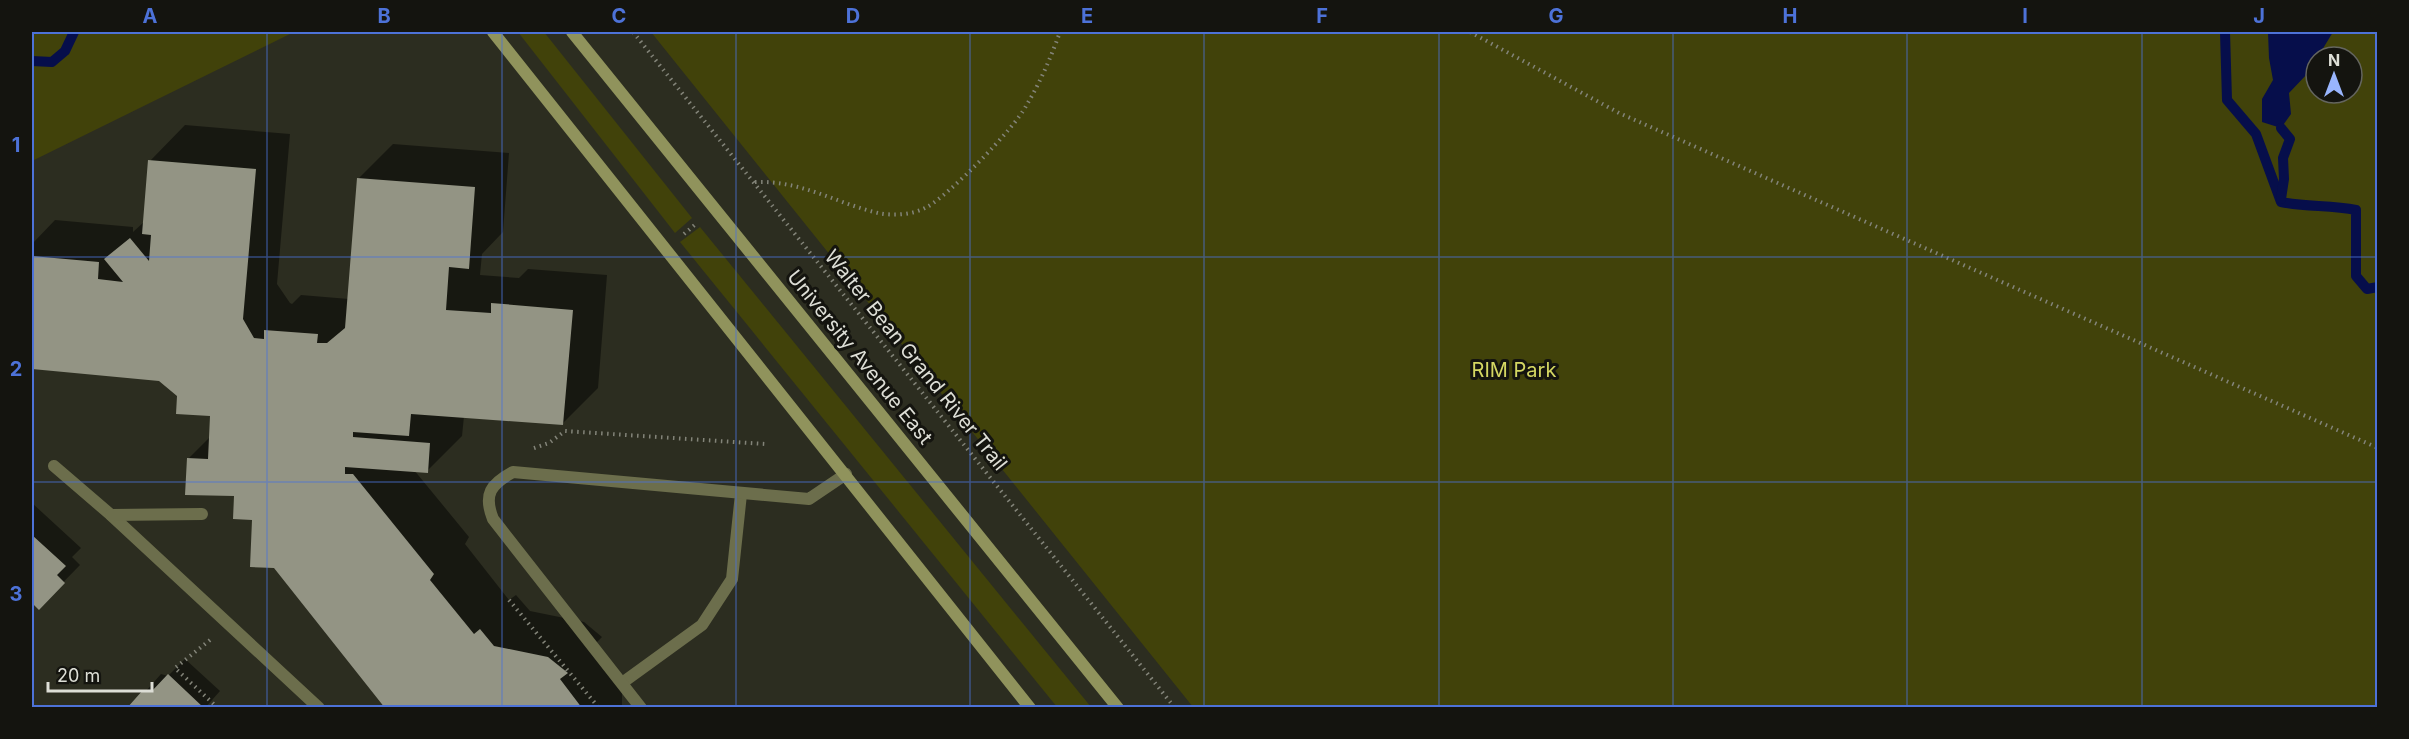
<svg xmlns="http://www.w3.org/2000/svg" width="2409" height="739" viewBox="0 0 2409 739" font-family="Inter,sans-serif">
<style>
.green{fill:#41420a;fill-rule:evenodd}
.water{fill:#060e4b}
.shadow{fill:#0007}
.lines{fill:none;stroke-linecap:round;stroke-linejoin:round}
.stream{stroke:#060e4b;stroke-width:10}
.building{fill:#939484}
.path{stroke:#838479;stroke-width:4;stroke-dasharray:1.5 4.5;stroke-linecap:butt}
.service{stroke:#6c6e4c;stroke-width:12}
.secondary{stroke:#90935c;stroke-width:12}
.grid{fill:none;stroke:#4d72d8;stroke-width:1.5;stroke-opacity:0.55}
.labels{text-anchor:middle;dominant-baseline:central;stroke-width:6;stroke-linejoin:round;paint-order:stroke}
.street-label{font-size:20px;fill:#ddded6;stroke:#14140f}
.park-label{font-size:20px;fill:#d4d762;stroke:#14140f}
.neatline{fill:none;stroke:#4d72d8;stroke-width:2}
.grid-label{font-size:20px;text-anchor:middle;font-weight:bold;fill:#4d72d8}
</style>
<rect width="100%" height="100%" fill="#2c2d20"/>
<g class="green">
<path d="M32,32H294L32,161Z"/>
<path d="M518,32H544L692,218L675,233Z"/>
<path d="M651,32H2377V707H1193ZM2316,57H2352V93H2316Z"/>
<path d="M700,227L1091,707H1057L680,242Z"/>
</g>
<path class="water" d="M2268,32H2333L2308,73L2289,93L2291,114L2281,128L2262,122V99L2273,80L2269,58Z"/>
<g class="shadow">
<path d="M185,125L290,134L277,284L290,303L292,304L301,295L349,299L358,179L393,144L509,153L503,232L482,254L480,275L519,278L528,269L607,275L598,388L563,423L464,416L462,436L427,471L414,470L469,537L465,544L509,600L516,595L530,611L584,622L602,637L595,644L622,682V705L619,708H386L254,518L235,495L188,459L211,436L212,414L179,395L160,380L32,368V244L55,220L133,227V232L145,221L150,161Z"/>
<path d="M32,503L81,548L72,557L80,565L39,607L34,603L32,605Z"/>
<path d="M185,659L220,691L205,708H131L161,674L168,676Z"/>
</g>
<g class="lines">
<g class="stream">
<path d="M2225,32L2227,100L2256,134L2281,202C2306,207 2331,205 2356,210V276L2367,289L2378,287"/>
<path d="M32,61L52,62L65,51L74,32"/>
<path d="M2281,128L2290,139L2283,158L2284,179L2281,199"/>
</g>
</g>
<g class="building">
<path d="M148,160L256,169L243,319L254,338L264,339V330L318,334L317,343H327L345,328L357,178L475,187L469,269L449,267L446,310L491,313V303L573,310L563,425L411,414L409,436L353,432V437L430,443L428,473L345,467V474H353L434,574L430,580L474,634L480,629L494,646L548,657L568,673L560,679L582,708H385L274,568L250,567L252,520L233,519L234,496L185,495L187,458L208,459L210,416L176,414L177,396L159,381L32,369V256L99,262L98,279L123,282L104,259L130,238L149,261L151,235L142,234Z"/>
<path d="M32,535L66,566L57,575L65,583L39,610L33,604L32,606Z"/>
<path d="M168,674L204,708H127L143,690L151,692Z"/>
</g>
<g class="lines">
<g class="path">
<path d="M633,32L1175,708"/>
<path d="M1470,32L1619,113L2378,448"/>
<path d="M755,182C800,180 836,203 878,213C893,216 913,215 927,207C949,195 1014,129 1026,106C1040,83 1051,57 1060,32"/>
<path d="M684,234L697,223"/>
<path d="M534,448L549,443L565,431L765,444"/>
<path d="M509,600L599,708"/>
<path d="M210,640L175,668L218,708"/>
</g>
<g class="service">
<path d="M54,466L111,515L319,708"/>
<path d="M111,515L202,514"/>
<path d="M622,683L702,625L732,579L741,494"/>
<path d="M641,708L493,519C483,494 491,484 513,472L809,499L846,474"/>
</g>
<g class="secondary">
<path d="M493,32L1030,708"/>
<path d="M572,32L1118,708"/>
</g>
</g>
<path class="grid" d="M267,32V708M502,32V708M736,32V708M970,32V708M1204,32V708M1439,32V708M1673,32V708M1907,32V708M2142,32V708M32,257H2378M32,482H2378"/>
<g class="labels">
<g class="street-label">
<text transform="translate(860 357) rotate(51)">University Avenue East</text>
<text transform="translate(916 360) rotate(51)">Walter Bean Grand River Trail</text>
</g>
<g class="park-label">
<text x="1514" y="370">RIM Park</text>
</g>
</g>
<rect width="2409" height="739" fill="none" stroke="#14140f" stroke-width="66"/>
<g transform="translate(2334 75)"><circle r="28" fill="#14140f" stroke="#64655f" stroke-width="1.5"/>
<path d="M0-4.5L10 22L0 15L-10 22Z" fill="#99b5fd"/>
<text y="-9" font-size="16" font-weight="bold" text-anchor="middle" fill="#ddded6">N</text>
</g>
<path d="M48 682v9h104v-9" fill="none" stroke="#ddded6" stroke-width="3"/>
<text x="57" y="682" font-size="18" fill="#ddded6" stroke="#14140f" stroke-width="4.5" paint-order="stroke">20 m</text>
<rect x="33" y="33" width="2343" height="673" class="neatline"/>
<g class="grid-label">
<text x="150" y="23">A</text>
<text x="384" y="23">B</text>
<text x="619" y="23">C</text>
<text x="853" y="23">D</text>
<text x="1087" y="23">E</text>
<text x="1322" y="23">F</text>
<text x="1556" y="23">G</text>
<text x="1790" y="23">H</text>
<text x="2025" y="23">I</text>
<text x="2259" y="23">J</text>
<text x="16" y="152">1</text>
<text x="16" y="376">2</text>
<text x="16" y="601">3</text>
</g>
</svg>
